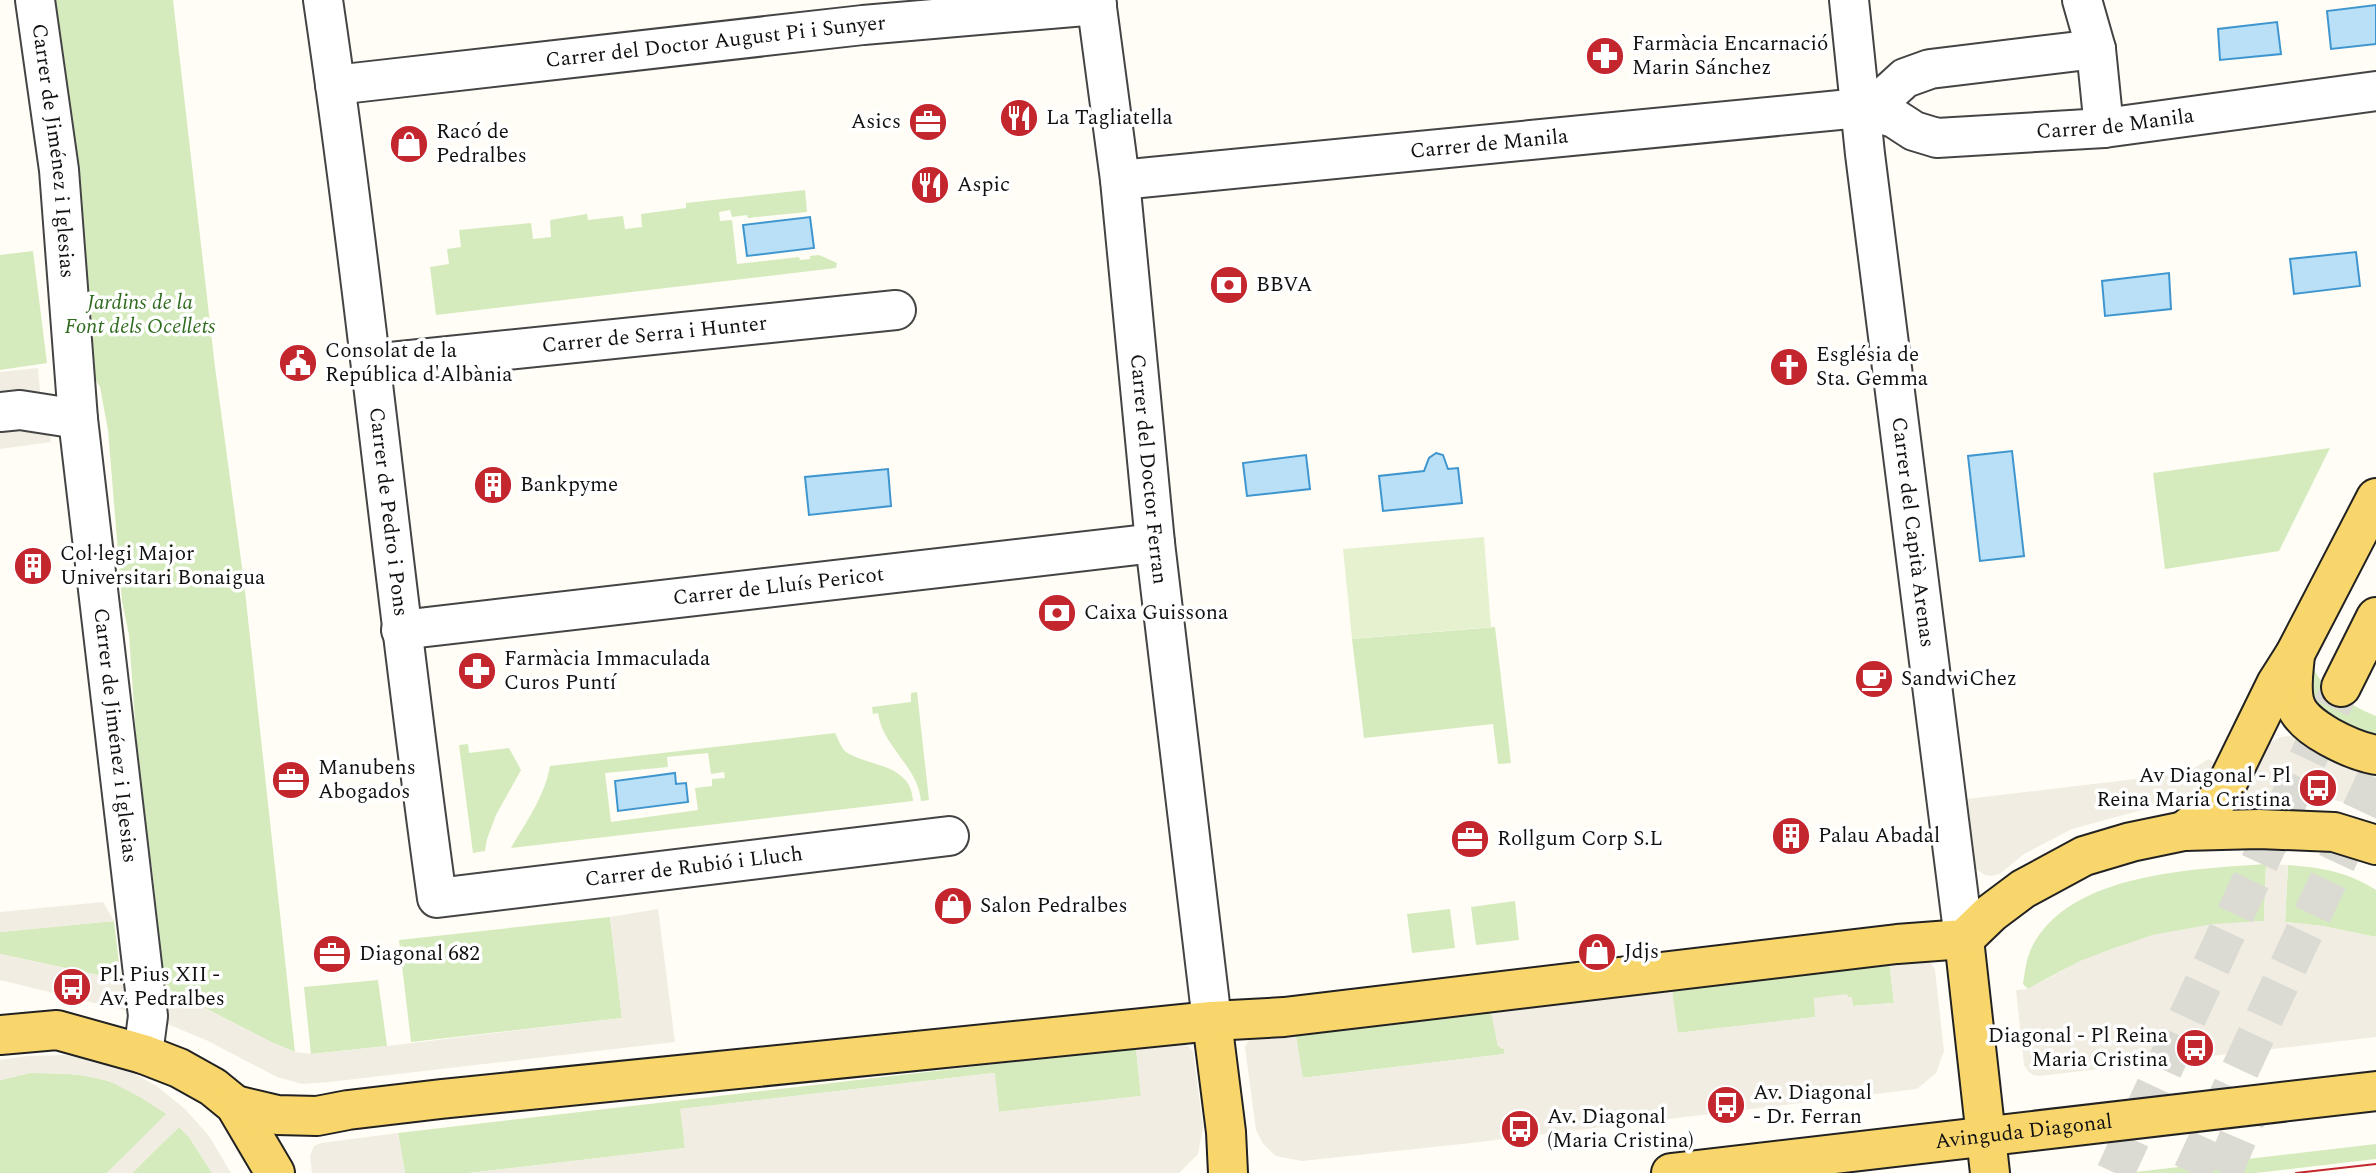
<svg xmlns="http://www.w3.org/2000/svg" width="2376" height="1173" viewBox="0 0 2376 1173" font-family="Spectral,serif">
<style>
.green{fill:#d5ebbd;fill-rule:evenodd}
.pitch{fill:#e6f2cf}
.plaza{fill:#f1ede2}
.water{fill:#b9e0f7;stroke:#3f96cf;stroke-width:2}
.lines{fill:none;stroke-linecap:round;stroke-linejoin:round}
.major-tunnel{stroke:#dbdad3;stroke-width:38;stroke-dasharray:38 19;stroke-linecap:butt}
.minor-casing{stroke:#444;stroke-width:42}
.major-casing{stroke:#222;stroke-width:42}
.minor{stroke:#fff;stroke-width:38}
.major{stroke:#f9d66b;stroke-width:38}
.tram{stroke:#c4262e;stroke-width:2}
.labels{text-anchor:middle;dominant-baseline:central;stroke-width:7;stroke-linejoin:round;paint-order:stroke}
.street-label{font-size:21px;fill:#111;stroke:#fff}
.poi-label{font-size:21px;fill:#111;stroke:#fff;text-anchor:start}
.park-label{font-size:21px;font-style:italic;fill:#2f6b1f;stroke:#fff}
</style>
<rect width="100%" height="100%" fill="#fffdf5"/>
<g class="green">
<path d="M36,0H173L215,367L244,582L295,1052L271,1042L164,987L152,868L142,821L129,635L122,601L108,430L100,387L72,338Z"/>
<path d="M805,190L807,212L748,218L747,215L732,217L730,210L719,212L720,221L732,220L737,264L799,257L800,260L810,259V256L819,255L837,263L836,268L436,315L430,267L449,264L447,249L461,247L459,230L531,223L533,239L551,237L550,220L587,214L588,220L623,216L625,229L642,227L641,214L686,208V203Z"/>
<path d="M33,251L47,363L0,370V255Z"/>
<path d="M2330,448L2279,551L2165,569L2153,473Z"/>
<path d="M1495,627L1511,763L1498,764L1493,724L1364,738L1352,639Z"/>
<path d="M2313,665C2317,687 2356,708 2376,716V745L2328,724L2309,698Z"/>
<path d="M917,692L929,800L921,801C918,766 883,748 878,713L873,714L872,707L911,702V693Z"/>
<path d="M835,733C838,738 841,748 846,752C869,767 911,763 913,801L511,848C526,822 545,796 550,766ZM708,753L711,774L724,772L725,778L712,779V786L695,788L698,810L611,822L605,773L668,767L667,757Z"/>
<path d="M468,744L469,753L509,748L521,770L496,815L487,839L485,851L473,853L459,745Z"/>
<path d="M2266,864L2264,921C2173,926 2107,943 2028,989L2023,984C2025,971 2026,959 2032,947C2069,873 2194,869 2266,864Z"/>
<path d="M2288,865C2322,868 2346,871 2376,890V937L2322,926L2285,922Z"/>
<path d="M1515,901L1519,940L1476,945L1471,907Z"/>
<path d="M1450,909L1455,948L1412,953L1407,914Z"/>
<path d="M610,917L622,1018L411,1042L399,940Z"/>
<path d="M114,921L121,980L0,954V932Z"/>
<path d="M1889,960L1894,1003L1853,1006L1848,998H1814L1816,1017L1677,1033L1672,991L1492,1013L1498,1046L1504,1049L1505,1054L1302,1078L1295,1030Z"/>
<path d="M378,980L387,1046L311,1054L304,987Z"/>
<path d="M1136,1048L1141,1096L999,1112L994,1073L681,1109L685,1148L469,1173H405L398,1133Z"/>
<path d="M30,1073C56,1073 83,1073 108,1081C129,1088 149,1103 167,1114L107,1173H0V1080Z"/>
<path d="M179,1127L189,1137L212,1173H132Z"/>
<path d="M2376,1144V1159L2256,1173H2127Z"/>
</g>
<path class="pitch" d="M1484,537L1491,627L1352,639L1343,549Z"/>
<g class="plaza">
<path d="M38,368L40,392L0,396V372Z"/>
<path d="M49,425L51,442L0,449V432Z"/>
<path d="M2289,736L2297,737L2358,769L2376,774V810L2330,799L2246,795L2244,788L2265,746L2280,737Z"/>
<path d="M2208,759L2219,765L2191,792L2175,801L2072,829L2024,854L2001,873L1993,876L1985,875L1976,869L1967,799L2187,773Z"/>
<path d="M2266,864L2288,865L2285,922L2322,926L2376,937V1037L2039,1076L2033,1075L2028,1071L2024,1065L2016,990L2028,989L2082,960L2152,935L2213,924L2264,921Z"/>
<path d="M103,902L114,921L0,932V912Z"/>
<path d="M658,909L675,1042L329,1082L302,1084L277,1077L206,1040L148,1016L0,980V954L121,980L164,987L271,1042L295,1052L312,1054L387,1046L622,1018L610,917Z"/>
<path d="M1926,958L1932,964L1935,970L1944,1051L1936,1073L1917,1089L1471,1143L1302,1161L1276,1156L1263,1144L1256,1130L1245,1047L1251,1036L1295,1030L1303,1078L1505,1054L1504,1049L1498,1046L1491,1013L1672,991L1678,1033L1815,1017L1814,998L1847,994L1848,997H1852L1853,1006L1894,1003L1889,960Z"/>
<path d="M1180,1043L1188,1046L1193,1051L1203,1127L1198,1154L1179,1173H469L685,1148L680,1109L995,1073L999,1112L1141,1096L1136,1048Z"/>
<path d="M65,1055L97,1061L130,1071L158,1087L185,1109L209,1136L231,1173H212L189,1137L179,1127L132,1173H107L166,1114L140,1097L109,1081L74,1074L30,1073L0,1080V1060L28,1056Z"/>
<path d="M398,1133L405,1173H312L310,1156L314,1146L321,1143Z"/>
</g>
<g class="water">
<path d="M2376,5V44L2331,49L2327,11Z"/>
<path d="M2277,22L2281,54L2220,60L2218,29Z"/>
<path d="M810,217L814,248L747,256L743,225Z"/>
<path d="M2356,252L2360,286L2294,294L2290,259Z"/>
<path d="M2169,273L2171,309L2105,316L2102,281Z"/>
<path d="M2012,451L2024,556L1980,561L1968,456Z"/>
<path d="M1436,453L1443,455L1448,469L1458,468L1462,503L1383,511L1379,476L1424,471L1429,458Z"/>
<path d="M1306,455L1310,489L1247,496L1243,463Z"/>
<path d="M888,469L891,506L809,515L805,477Z"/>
<path d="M675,773L676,784L686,783L688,802L618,811L615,781Z"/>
</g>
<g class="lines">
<g class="major-tunnel">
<path d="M2115,1173L2341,687"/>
<path d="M2192,1173L2376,778"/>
<path d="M2223,1173L2248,1114"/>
</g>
<g class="minor-casing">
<g id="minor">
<path id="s1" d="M35,0L59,170L78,419L148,1016L143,1054"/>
<path id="s2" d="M323,0C367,299 395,599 437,898L949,836"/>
<path id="s3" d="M1096,0L1120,180L1155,543L1212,1021"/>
<path id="s4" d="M1849,0L1865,154L1964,939"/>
<path d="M2082,0L2096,49L2104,128"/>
<path id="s5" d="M335,85L863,25L1097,5"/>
<path id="s6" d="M1860,108L1894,118L1914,131L1937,138L2104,128L2376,91"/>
<path id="s7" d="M1120,180L1860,108L1882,99L1905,78L1930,69L2096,49"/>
<path id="s8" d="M371,364L896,310"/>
<path d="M0,412L20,410L78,419"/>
<path id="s9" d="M401,630L1155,543"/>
</g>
</g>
<g class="major-casing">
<g id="major">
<path d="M2295,654C2294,670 2290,688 2295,704C2303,729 2352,750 2376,755"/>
<path d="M2341,687L2376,617"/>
<path d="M2184,831L2211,809L2227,784L2276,684L2295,654L2376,498"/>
<path d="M1964,939L1990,1173"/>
<path d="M1212,1021L1226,1132L1228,1173"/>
<path d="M0,1035L57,1030L143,1054L179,1068L213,1087L235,1105L275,1173"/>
<path d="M235,1105L277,1115L317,1116L348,1110L441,1099L1212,1021L1284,1017L1897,944L1964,939L1991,913L2023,889L2084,856L2131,842L2184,831L2259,829L2334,832L2376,845"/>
<path id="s10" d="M1671,1173L2376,1091"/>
</g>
</g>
<use href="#minor" class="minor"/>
<use href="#major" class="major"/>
<path class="tram" d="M2296,1173L2376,1164"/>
</g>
<defs>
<g id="pharmacy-disc" transform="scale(2.0125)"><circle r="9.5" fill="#c4262e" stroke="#fff"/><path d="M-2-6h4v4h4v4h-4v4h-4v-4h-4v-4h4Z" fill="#fff"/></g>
<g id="restaurant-disc" transform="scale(2.0125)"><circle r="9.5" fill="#c4262e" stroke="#fff"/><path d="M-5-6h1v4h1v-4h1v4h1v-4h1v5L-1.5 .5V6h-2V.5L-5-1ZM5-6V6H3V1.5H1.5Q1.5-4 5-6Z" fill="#fff"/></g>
<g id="office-disc" transform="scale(2.0125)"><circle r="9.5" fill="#c4262e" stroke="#fff"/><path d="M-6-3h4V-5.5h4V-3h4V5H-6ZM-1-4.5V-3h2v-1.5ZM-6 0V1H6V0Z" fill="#fff"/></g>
<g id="shop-disc" transform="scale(2.0125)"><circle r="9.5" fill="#c4262e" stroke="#fff"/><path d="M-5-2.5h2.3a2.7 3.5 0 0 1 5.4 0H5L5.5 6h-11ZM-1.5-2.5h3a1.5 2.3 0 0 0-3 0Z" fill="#fff"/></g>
<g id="bank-disc" transform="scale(2.0125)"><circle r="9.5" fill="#c4262e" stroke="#fff"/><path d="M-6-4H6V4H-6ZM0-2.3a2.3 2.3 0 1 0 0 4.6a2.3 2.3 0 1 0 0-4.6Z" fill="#fff"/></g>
<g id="civic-disc" transform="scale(2.0125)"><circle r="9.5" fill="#c4262e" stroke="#fff"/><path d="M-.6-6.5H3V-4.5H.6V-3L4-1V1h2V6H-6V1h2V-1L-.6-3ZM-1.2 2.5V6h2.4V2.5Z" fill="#fff"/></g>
<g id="church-disc" transform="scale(2.0125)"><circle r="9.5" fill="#c4262e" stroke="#fff"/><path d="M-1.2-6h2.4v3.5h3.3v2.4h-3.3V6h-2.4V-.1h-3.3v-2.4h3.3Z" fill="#fff"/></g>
<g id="building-disc" transform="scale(2.0125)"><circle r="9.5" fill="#c4262e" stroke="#fff"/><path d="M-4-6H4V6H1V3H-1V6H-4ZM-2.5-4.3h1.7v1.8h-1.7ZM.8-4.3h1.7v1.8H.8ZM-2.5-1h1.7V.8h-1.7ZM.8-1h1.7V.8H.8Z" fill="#fff"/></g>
<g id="cafe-disc" transform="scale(2.0125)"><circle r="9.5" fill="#c4262e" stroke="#fff"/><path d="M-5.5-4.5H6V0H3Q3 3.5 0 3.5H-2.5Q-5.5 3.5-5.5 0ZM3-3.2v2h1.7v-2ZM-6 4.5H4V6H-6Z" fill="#fff"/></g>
<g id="bus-disc" transform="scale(2.0125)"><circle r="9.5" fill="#c4262e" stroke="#fff"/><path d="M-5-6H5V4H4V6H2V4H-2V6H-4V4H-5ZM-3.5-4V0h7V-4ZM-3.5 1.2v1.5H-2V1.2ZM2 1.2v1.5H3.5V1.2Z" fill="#fff"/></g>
</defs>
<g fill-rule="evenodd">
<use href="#pharmacy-disc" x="1605" y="56"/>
<use href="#restaurant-disc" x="1019" y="118"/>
<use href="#office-disc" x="928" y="122"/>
<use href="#shop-disc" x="409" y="144"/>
<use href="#restaurant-disc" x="930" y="185"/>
<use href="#bank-disc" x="1229" y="285"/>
<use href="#civic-disc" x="298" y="363"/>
<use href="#church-disc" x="1789" y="367"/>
<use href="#building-disc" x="493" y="485"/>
<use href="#building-disc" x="33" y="566"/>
<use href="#bank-disc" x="1057" y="613"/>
<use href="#pharmacy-disc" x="477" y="671"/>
<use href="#cafe-disc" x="1874" y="679"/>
<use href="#office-disc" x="291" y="780"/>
<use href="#bus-disc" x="2318" y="788"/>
<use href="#building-disc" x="1791" y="836"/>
<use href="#office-disc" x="1470" y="839"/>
<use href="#shop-disc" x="953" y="906"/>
<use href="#shop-disc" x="1597" y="952"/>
<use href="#office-disc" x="332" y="954"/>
<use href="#bus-disc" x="72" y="987"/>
<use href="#bus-disc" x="2195" y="1048"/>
<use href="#bus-disc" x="1726" y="1105"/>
<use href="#bus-disc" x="1520" y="1129"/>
</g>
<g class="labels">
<g class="street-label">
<text stroke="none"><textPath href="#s5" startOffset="383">Carrer del Doctor August Pi i Sunyer</textPath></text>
<text stroke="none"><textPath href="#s6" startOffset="262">Carrer de Manila</textPath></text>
<text stroke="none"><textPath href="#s7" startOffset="371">Carrer de Manila</textPath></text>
<text stroke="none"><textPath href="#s1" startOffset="152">Carrer de Jiménez i Iglesias</textPath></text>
<text stroke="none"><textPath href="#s8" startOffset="285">Carrer de Serra i Hunter</textPath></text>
<text stroke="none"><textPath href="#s3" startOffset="472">Carrer del Doctor Ferran</textPath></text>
<text stroke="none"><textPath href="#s2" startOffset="516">Carrer de Pedro i Pons</textPath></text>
<text stroke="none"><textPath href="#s4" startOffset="536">Carrer del Capità Arenas</textPath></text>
<text stroke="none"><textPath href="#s9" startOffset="380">Carrer de Lluís Pericot</textPath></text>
<text stroke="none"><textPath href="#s1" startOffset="740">Carrer de Jiménez i Iglesias</textPath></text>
<text stroke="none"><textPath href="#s2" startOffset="1164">Carrer de Rubió i Lluch</textPath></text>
<text stroke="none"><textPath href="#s10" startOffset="355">Avinguda Diagonal</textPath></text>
</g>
<g class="poi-label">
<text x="1632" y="44">Farmàcia Encarnació<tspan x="1632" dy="24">Marin Sánchez</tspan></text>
<text x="1046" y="118">La Tagliatella</text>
<text x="901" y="122" text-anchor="end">Asics</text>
<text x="436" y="132">Racó de<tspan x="436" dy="24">Pedralbes</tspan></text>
<text x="957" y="185">Aspic</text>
<text x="1256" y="285">BBVA</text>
<text x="325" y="351">Consolat de la<tspan x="325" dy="24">República d'Albània</tspan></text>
<text x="1816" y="355">Església de<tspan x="1816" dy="24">Sta. Gemma</tspan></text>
<text x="520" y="485">Bankpyme</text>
<text x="60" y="554">Col·legi Major<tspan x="60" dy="24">Universitari Bonaigua</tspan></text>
<text x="1084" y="613">Caixa Guissona</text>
<text x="504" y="659">Farmàcia Immaculada<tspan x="504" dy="24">Curos Puntí</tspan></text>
<text x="1901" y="679">SandwiChez</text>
<text x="318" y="768">Manubens<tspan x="318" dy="24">Abogados</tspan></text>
<text x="2291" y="776" text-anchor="end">Av Diagonal - Pl<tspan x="2291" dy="24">Reina Maria Cristina</tspan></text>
<text x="1818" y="836">Palau Abadal</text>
<text x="1497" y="839">Rollgum Corp S.L</text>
<text x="980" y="906">Salon Pedralbes</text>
<text x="1624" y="952">Jdjs</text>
<text x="359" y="954">Diagonal 682</text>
<text x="99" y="975">Pl. Pius XII -<tspan x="99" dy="24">Av. Pedralbes</tspan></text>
<text x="2168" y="1036" text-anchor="end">Diagonal - Pl Reina<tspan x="2168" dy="24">Maria Cristina</tspan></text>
<text x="1753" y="1093">Av. Diagonal<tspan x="1753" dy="24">- Dr. Ferran</tspan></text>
<text x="1547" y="1117">Av. Diagonal<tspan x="1547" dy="24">(Maria Cristina)</tspan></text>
</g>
<g class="park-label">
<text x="140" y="303">Jardins de la<tspan x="140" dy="24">Font dels Ocellets</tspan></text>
</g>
</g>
</svg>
